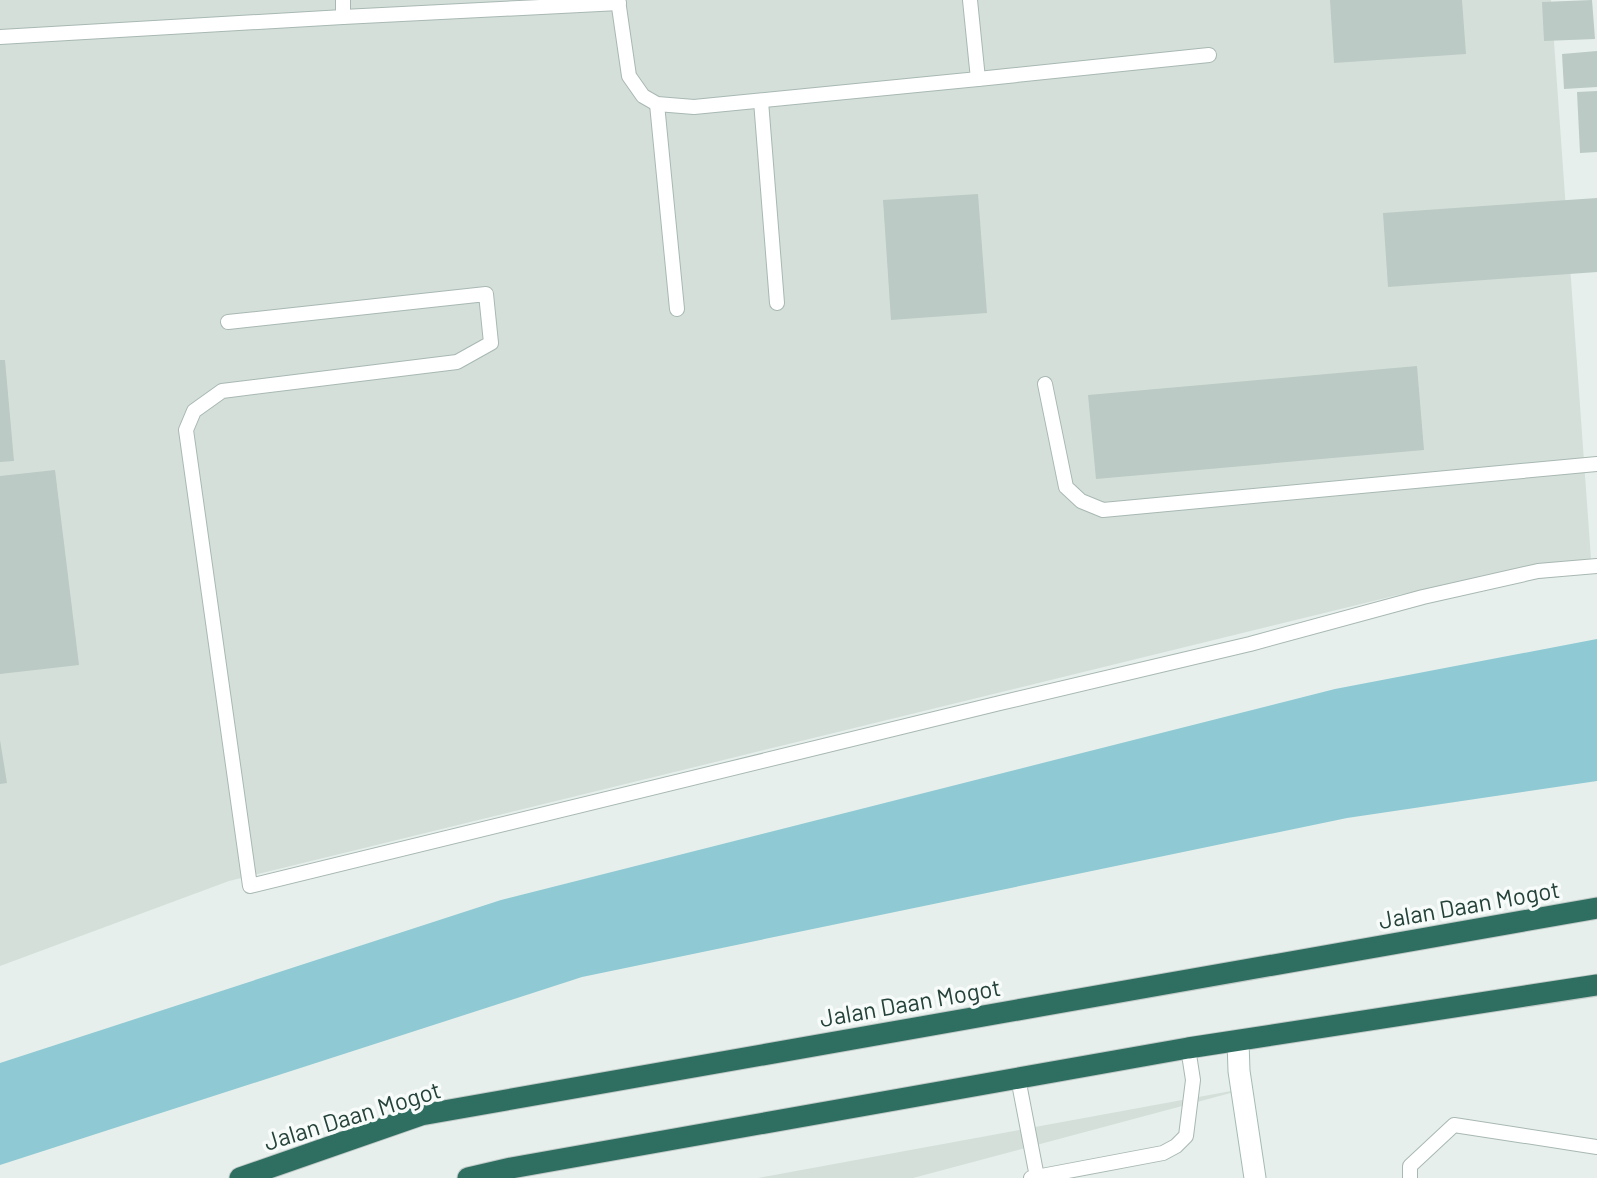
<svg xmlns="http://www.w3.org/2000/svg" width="1597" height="1178" viewBox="0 0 1597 1178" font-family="Barlow,sans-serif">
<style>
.built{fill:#d4dfda}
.water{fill:#8ec9d4}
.building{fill:#bbcac4}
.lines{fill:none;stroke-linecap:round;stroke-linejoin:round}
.lane-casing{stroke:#a8b8b2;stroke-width:16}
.secondary-casing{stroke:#a4bbb3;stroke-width:23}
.highway-casing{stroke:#c2cac8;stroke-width:23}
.lane{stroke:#fff;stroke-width:14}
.secondary{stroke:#fff;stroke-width:21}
.highway{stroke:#2f6f62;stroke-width:21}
.labels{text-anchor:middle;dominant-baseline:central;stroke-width:7;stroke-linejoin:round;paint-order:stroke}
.street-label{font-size:24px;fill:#24423a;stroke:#f7fbf9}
</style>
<rect width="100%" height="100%" fill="#e6efeb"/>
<g class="built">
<path d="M0,0H1551L1592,573L1402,594L229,881L0,966Z"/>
<path d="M1253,1087L913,1178H758Z"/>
</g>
<path class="water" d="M1597,639V781L1347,818L582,977L0,1165V1063L501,900L1335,689Z"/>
<g class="building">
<path d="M1330,0H1462L1466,54L1334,63Z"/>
<path d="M1592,0L1595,39L1544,41L1542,2Z"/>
<path d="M1597,51V87L1564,89L1562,54Z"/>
<path d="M1597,91V152L1580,153L1577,92Z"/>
<path d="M978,194L987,313L891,320L883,200Z"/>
<path d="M1597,198V272L1388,287L1383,213Z"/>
<path d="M0,360H5L14,461L0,462Z"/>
<path d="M1417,366L1424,450L1096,479L1088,395Z"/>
<path d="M55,470L79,665L0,674V476Z"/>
<path d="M0,740L7,783L0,784Z"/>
</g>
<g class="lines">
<g class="lane-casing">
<g id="lane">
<path d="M618,0L629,76L643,96L657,104L694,107L978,79L970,0"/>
<path d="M343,17L619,3"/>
<path d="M0,37L343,17V0"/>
<path d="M978,79L1209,55"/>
<path d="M761,101L777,303"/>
<path d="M657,104L677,309"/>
<path d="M228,322L486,294L491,343L457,362L222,391L194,411L186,430L250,886L1000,703L1250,644L1423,597L1538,571L1597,566"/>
<path d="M1045,384L1066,487L1081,501L1103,510L1597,464"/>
<path d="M1018,1078L1037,1177"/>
<path d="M1031,1178L1163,1153L1176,1146L1186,1136L1193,1080L1188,1048"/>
<path d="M1410,1178V1166L1454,1125L1597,1147"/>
</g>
</g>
<g class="secondary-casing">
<path id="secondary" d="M1238,1041L1239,1071L1255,1178"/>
</g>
<g class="highway-casing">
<g id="highway">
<path d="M240,1178L421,1115L1597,908"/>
<path d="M468,1178L511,1168L1188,1048L1597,985"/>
</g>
</g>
<use href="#lane" class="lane"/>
<use href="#secondary" class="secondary"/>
<use href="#highway" class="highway"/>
</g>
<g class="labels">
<g class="street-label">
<text transform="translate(1469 904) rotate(-10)">Jalan Daan Mogot</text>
<text transform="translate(910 1002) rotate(-10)">Jalan Daan Mogot</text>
<text transform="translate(352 1115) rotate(-17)">Jalan Daan Mogot</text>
</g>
</g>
</svg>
